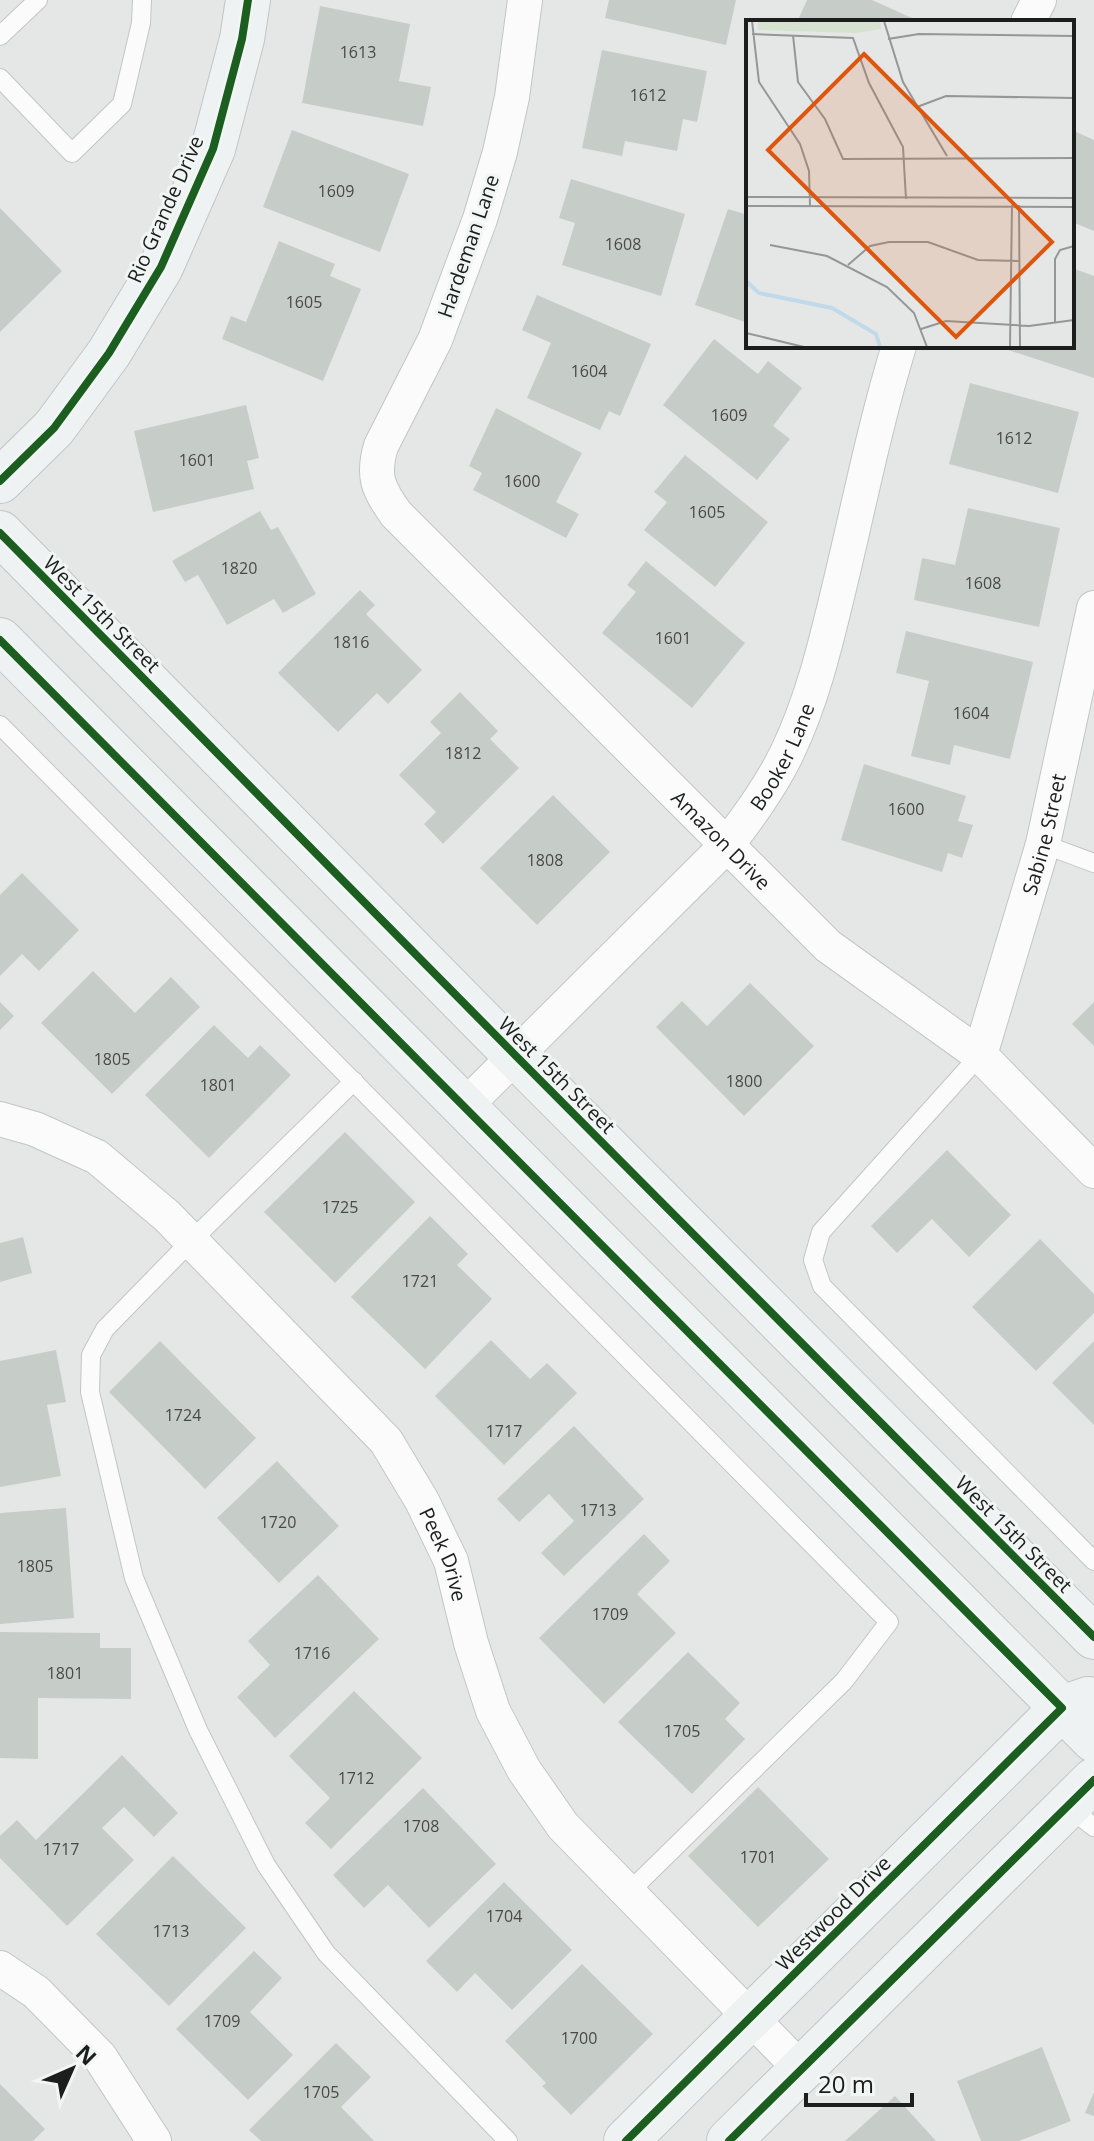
<svg xmlns="http://www.w3.org/2000/svg" width="1094" height="2141" viewBox="0 0 1094 2141" font-family="'Open Sans',sans-serif">
<style>
.building{fill:#c6cdc9}
.lines{fill:none;stroke-linecap:round;stroke-linejoin:round}
.lane-casing{stroke:#c3c5c5;stroke-width:20}
.street-casing{stroke:#c3c5c5;stroke-width:36}
.secondary-casing{stroke:#c3c5c5;stroke-width:46}
.lane{stroke:#fbfbfb;stroke-width:18}
.street{stroke:#fbfbfb;stroke-width:34}
.secondary{stroke:#eef2f3;stroke-width:44}
.cycleway-casing{stroke:#f1f6f5;stroke-width:13}
.cycleway{stroke:#1b5e20;stroke-width:8}
.labels{text-anchor:middle;dominant-baseline:central;stroke-width:6;stroke-linejoin:round;paint-order:stroke}
.number-label{font-size:16px;fill:#464a48}
.street-label{font-size:20px;fill:#1c1e1d;stroke:#f1f6f5}
.inset-river{fill:none;stroke:#c1d9e9;stroke-width:4}
.inset-road{fill:none;stroke:#959796;stroke-width:2}
.view{fill:#de560d;fill-opacity:0.15;stroke:#de560d;stroke-width:4}
.inset-edge{fill:none;stroke:#1c1e1d;stroke-width:4}
</style>
<rect width="100%" height="100%" fill="#e5e7e7"/>
<g class="building">
<path d="M609,0H736L726,45L605,18Z"/>
<path d="M807,0H872L921,22H797Z"/>
<path d="M320,6L410,24L399,81L431,87L423,126L302,103Z"/>
<path d="M602,50L707,71L697,122L683,119L677,151L625,141L622,156L582,148Z"/>
<path d="M292,130L409,174L380,252L263,207Z"/>
<path d="M1072,130L1094,140V231L1072,222Z"/>
<path d="M571,179L685,214L661,296L562,265L575,223L559,218Z"/>
<path d="M0,208L62,271L0,332Z"/>
<path d="M728,209L748,215V323L695,305Z"/>
<path d="M279,241L335,264L330,276L361,289L323,381L222,339L231,316L246,322Z"/>
<path d="M1072,268L1094,276V378L999,347L1072,346Z"/>
<path d="M537,295L651,344L620,416L609,411L600,430L527,398L551,343L522,330Z"/>
<path d="M714,339L758,374L768,361L802,388L773,426L790,439L757,480L663,405Z"/>
<path d="M970,383L1079,412L1058,493L949,464Z"/>
<path d="M246,405L259,458L247,461L254,489L153,512L134,431Z"/>
<path d="M496,408L582,453L556,502L579,514L566,538L473,490L482,473L469,466Z"/>
<path d="M685,455L768,522L715,587L644,530L667,502L654,492Z"/>
<path d="M968,508L1060,528L1039,627L914,600L922,558L955,565Z"/>
<path d="M260,511L271,530L278,527L316,594L283,613L274,599L227,625L198,575L185,582L172,561Z"/>
<path d="M646,561L745,643L692,708L602,633L636,592L627,585Z"/>
<path d="M360,590L375,605L366,614L422,670L388,704L377,693L338,732L278,673Z"/>
<path d="M906,631L1033,662L1010,759L954,745L950,765L911,756L929,681L896,673Z"/>
<path d="M460,692L498,731L490,739L519,768L443,844L424,824L436,812L399,775L441,733L430,722Z"/>
<path d="M864,764L966,796L958,821L973,825L962,858L948,853L942,872L841,840Z"/>
<path d="M553,795L610,852L537,925L480,868Z"/>
<path d="M22,873L79,930L39,971L22,954L0,976V895Z"/>
<path d="M93,971L135,1013L171,977L200,1007L112,1094L41,1023Z"/>
<path d="M750,983L814,1046L744,1116L656,1027L682,1001L707,1026Z"/>
<path d="M0,1002L14,1016L0,1030Z"/>
<path d="M1094,1002V1046L1072,1024Z"/>
<path d="M214,1025L248,1058L260,1045L291,1075L209,1158L145,1095Z"/>
<path d="M345,1132L415,1202L335,1283L264,1212Z"/>
<path d="M947,1150L1011,1215L969,1257L932,1219L897,1253L871,1226Z"/>
<path d="M430,1216L468,1254L457,1265L492,1299L425,1369L351,1297Z"/>
<path d="M23,1237L32,1273L0,1282V1243Z"/>
<path d="M1040,1239L1094,1294V1313L1036,1371L972,1307Z"/>
<path d="M491,1340L530,1379L547,1363L577,1393L504,1465L435,1396Z"/>
<path d="M160,1341L256,1438L205,1489L109,1392Z"/>
<path d="M1094,1341V1425L1052,1383Z"/>
<path d="M56,1350L66,1402L47,1405L61,1476L0,1487V1361Z"/>
<path d="M574,1426L644,1499L564,1576L541,1553L574,1521L549,1494L519,1522L497,1499Z"/>
<path d="M277,1461L339,1526L279,1583L217,1518Z"/>
<path d="M66,1508L74,1618L0,1624V1513Z"/>
<path d="M644,1534L670,1561L637,1594L676,1633L604,1704L539,1638Z"/>
<path d="M318,1575L379,1639L275,1738L237,1697L270,1665L248,1641Z"/>
<path d="M0,1632L100,1633V1648H131V1699L38,1698V1759L0,1758Z"/>
<path d="M688,1652L740,1703L725,1719L745,1739L692,1794L618,1722Z"/>
<path d="M354,1691L422,1758L331,1849L305,1823L330,1798L289,1756Z"/>
<path d="M122,1755L178,1813L154,1837L124,1807L102,1828L134,1860L67,1926L0,1858V1836L17,1820L36,1840Z"/>
<path d="M758,1787L829,1859L758,1927L688,1856Z"/>
<path d="M423,1788L496,1864L429,1928L388,1885L364,1908L333,1875Z"/>
<path d="M173,1856L246,1928L169,2006L96,1934Z"/>
<path d="M504,1882L572,1950L512,2010L475,1973L457,1992L426,1961Z"/>
<path d="M254,1951L282,1978L250,2012L293,2055L248,2100L176,2029Z"/>
<path d="M582,1964L653,2034L571,2115L542,2086L546,2083L505,2041Z"/>
<path d="M336,2043L371,2077L341,2107L374,2141H261L249,2130Z"/>
<path d="M1042,2047L1071,2121L1019,2141H981L957,2081Z"/>
<path d="M0,2084L45,2129L33,2141H0Z"/>
<path d="M1094,2092V2116L1085,2113Z"/>
<path d="M895,2096L936,2141H845Z"/>
</g>
<g class="lines">
<g class="lane-casing">
<g id="lane">
<path d="M0,36L38,0"/>
<path d="M0,78L72,153L122,104L141,23L142,0"/>
<path d="M0,725L889,1622L844,1681L628,1893"/>
<path d="M1043,844L1094,863"/>
<path d="M980,1055L821,1232L813,1260L822,1286L1094,1561"/>
<path d="M354,1081L191,1241L105,1329L91,1355L90,1392L134,1578L198,1730L266,1865L326,1953L508,2141"/>
<path d="M1068,1807L1094,1827"/>
</g>
</g>
<g class="street-casing">
<g id="street">
<path id="s1" d="M525,0L512,97L500,152L480,219L435,340L381,446C372,476 378,489 396,514L828,946L980,1055L1094,1171"/>
<path d="M1028,22L1039,0"/>
<path id="s2" d="M980,1055L1043,844L1094,608"/>
<path id="s3" d="M464,1107L727,845C749,816 771,786 787,753C813,699 826,642 840,584C859,505 875,424 899,346"/>
<path id="s4" d="M0,1119L35,1129L97,1157L167,1216L386,1441L422,1501L451,1561L471,1643L493,1711L524,1770L563,1826L801,2069"/>
<path d="M0,1968L36,1992L100,2057L154,2141"/>
</g>
</g>
<g class="secondary-casing">
<g id="secondary">
<path d="M0,481L54,428L109,353L161,267L213,149L242,39L248,0"/>
<path d="M0,533L516,1056L1094,1637"/>
<path d="M0,640L1094,1740"/>
<path d="M626,2141L1062,1708L1088,1699"/>
<path d="M729,2141L1094,1780"/>
</g>
</g>
<use href="#lane" class="lane"/>
<use href="#street" class="street"/>
<use href="#secondary" class="secondary"/>
<g class="cycleway-casing">
<g id="cycleway">
<path d="M0,481L54,428L109,353L161,267L213,149L242,39L248,0"/>
<path d="M0,533L516,1056L1094,1637"/>
<path d="M0,640L1062,1708L626,2141"/>
<path d="M729,2141L1094,1780"/>
</g>
</g>
<use href="#cycleway" class="cycleway"/>
</g>
<g class="labels">
<g class="number-label">
<text x="358" y="52">1613</text>
<text x="648" y="95">1612</text>
<text x="336" y="191">1609</text>
<text x="623" y="244">1608</text>
<text x="304" y="302">1605</text>
<text x="589" y="371">1604</text>
<text x="729" y="415">1609</text>
<text x="1014" y="438">1612</text>
<text x="197" y="460">1601</text>
<text x="522" y="481">1600</text>
<text x="707" y="512">1605</text>
<text x="239" y="568">1820</text>
<text x="983" y="583">1608</text>
<text x="673" y="638">1601</text>
<text x="351" y="642">1816</text>
<text x="971" y="713">1604</text>
<text x="463" y="753">1812</text>
<text x="906" y="809">1600</text>
<text x="545" y="860">1808</text>
<text x="112" y="1059">1805</text>
<text x="744" y="1081">1800</text>
<text x="218" y="1085">1801</text>
<text x="340" y="1207">1725</text>
<text x="420" y="1281">1721</text>
<text x="183" y="1415">1724</text>
<text x="504" y="1431">1717</text>
<text x="598" y="1510">1713</text>
<text x="278" y="1522">1720</text>
<text x="35" y="1566">1805</text>
<text x="610" y="1614">1709</text>
<text x="312" y="1653">1716</text>
<text x="65" y="1673">1801</text>
<text x="682" y="1731">1705</text>
<text x="356" y="1778">1712</text>
<text x="421" y="1826">1708</text>
<text x="61" y="1849">1717</text>
<text x="758" y="1857">1701</text>
<text x="504" y="1916">1704</text>
<text x="171" y="1931">1713</text>
<text x="222" y="2021">1709</text>
<text x="579" y="2038">1700</text>
<text x="321" y="2092">1705</text>
</g>
<g class="street-label">
<text transform="translate(165 209) rotate(-66)">Rio Grande Drive</text>
<text transform="translate(468 246) rotate(-71)">Hardeman Lane</text>
<text transform="translate(102 614) rotate(45)">West 15th Street</text>
<text stroke="none"><textPath href="#s3" startOffset="476">Booker Lane</textPath></text>
<text stroke="none"><textPath href="#s2" startOffset="230">Sabine Street</textPath></text>
<text stroke="none"><textPath href="#s1" startOffset="1006">Amazon Drive</textPath></text>
<text transform="translate(557 1075) rotate(45)">West 15th Street</text>
<text transform="translate(1014 1534) rotate(45)">West 15th Street</text>
<text stroke="none"><textPath href="#s4" startOffset="638">Peek Drive</textPath></text>
<text transform="translate(833 1913) rotate(-45)">Westwood Drive</text>
</g>
</g>
<g transform="translate(746 20)">
<rect width="328" height="328" fill="#e5e7e7"/>
<path d="M12,1H134L135,9L109,13L12,10Z" fill="#d6e1d0"/>
<path class="inset-river" d="M0,261L13,273L86,288L130,314L134,327"/>
<path class="inset-road" d="M6,1L13,62L54,124L63,151L64,186M138,1L157,62L201,136M6,14L107,18L123,63L157,127L160,179M47,15L52,62L79,99L97,139L328,138M142,19L173,14L328,16M171,87L200,76L328,78M0,177L328,178M273,185L274,327M0,186L328,187M24,225L81,236L141,267L168,293L181,327M102,245L124,226L143,222H182L232,240L274,241M309,303V239L314,230L328,226M175,309L200,301L283,306L328,300M0,313L58,327M264,327L266,185"/>
<path class="view" d="M118,34L306,222L210,317L22,130Z"/>
<rect width="328" height="328" class="inset-edge"/>
</g>
<g transform="translate(72 2069) rotate(45)" stroke="#f1f6f5" stroke-width="6" paint-order="stroke">
<path d="M0-6L14 30L0 20L-14 30Z" fill="#1c1e1d"/>
<text y="-12" font-size="22" font-weight="bold" text-anchor="middle" fill="#1c1e1d">N</text>
</g>
<path d="M806 2093v12h106v-12" fill="none" stroke="#1c1e1d" stroke-width="4"/>
<text x="818" y="2093" font-size="24" fill="#1c1e1d" stroke="#f1f6f5" stroke-width="6" paint-order="stroke">20 m</text>
</svg>
